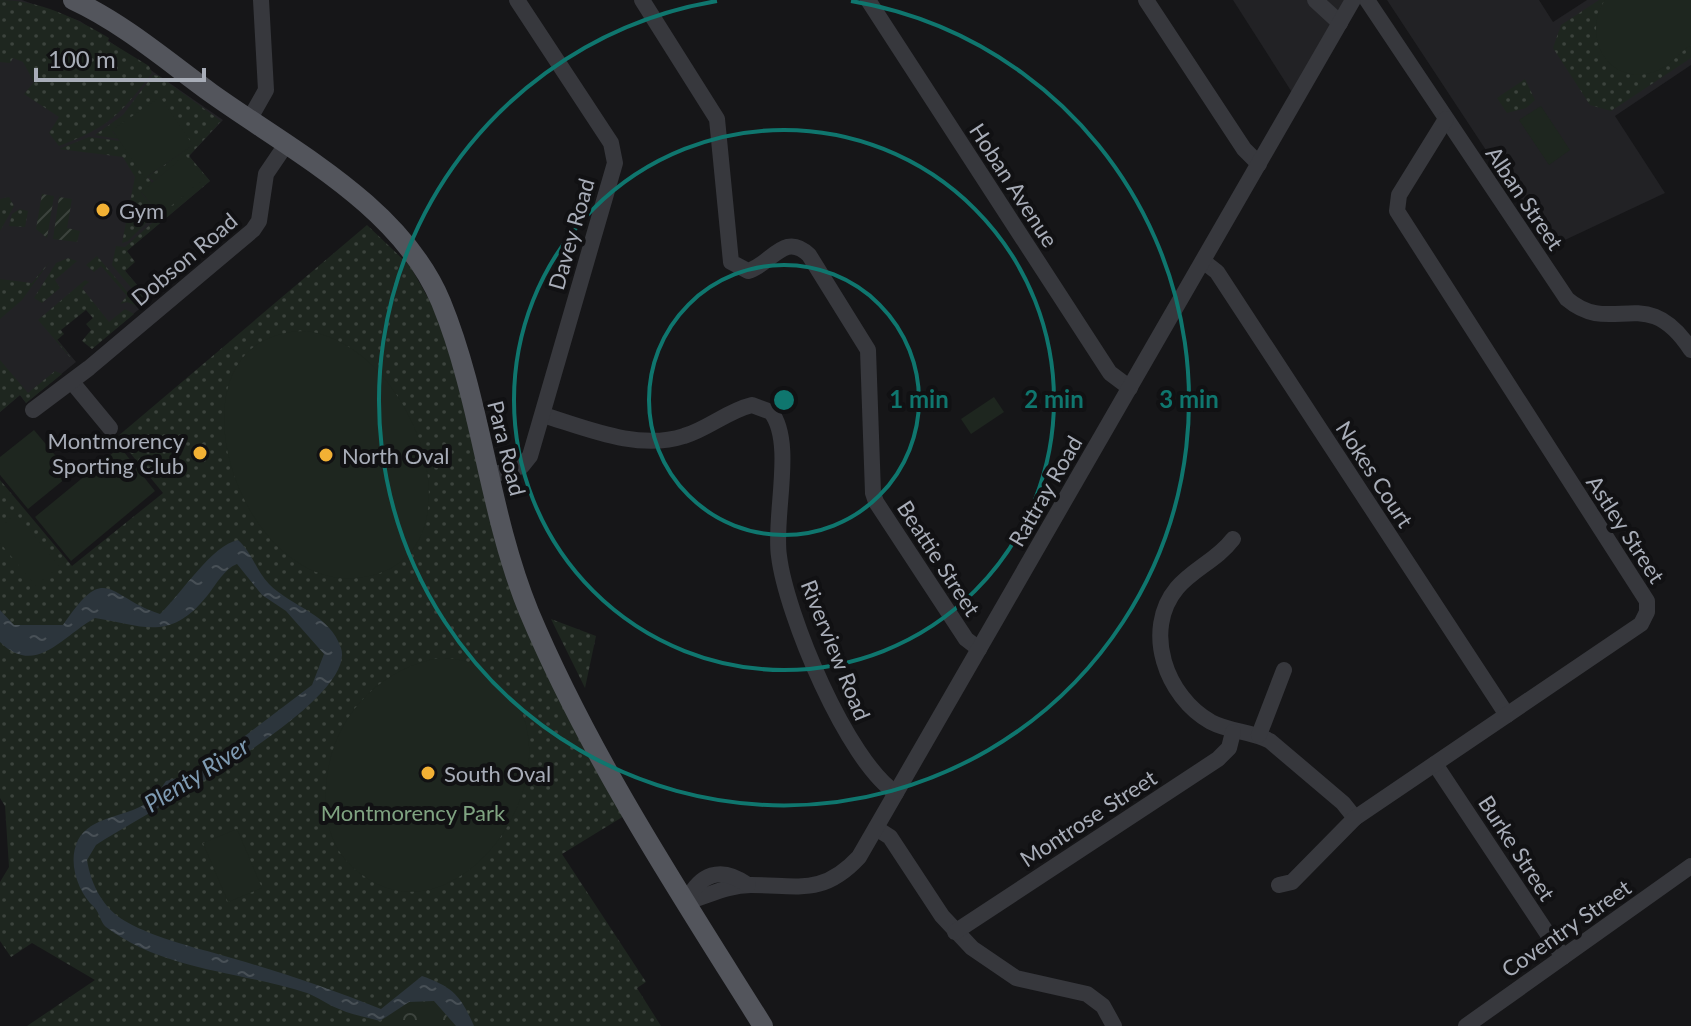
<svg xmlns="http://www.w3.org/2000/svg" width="1691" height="1026" viewBox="0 0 1691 1026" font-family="Lato,sans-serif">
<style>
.built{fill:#222225}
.grass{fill:url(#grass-dots)}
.forest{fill:url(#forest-crowns)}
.garden{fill:url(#garden-furrows)}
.pitch{fill:#1e261f}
.water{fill:url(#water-ripples)}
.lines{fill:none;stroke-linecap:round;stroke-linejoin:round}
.minor{stroke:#37383d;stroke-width:16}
.major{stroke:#53555c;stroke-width:20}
.ring{fill:none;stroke:#0f766e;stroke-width:4}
.poi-dot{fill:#f2b134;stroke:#111113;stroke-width:3}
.labels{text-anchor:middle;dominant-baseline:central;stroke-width:8;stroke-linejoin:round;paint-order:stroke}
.street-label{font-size:22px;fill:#a8adb8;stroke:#111113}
.poi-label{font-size:22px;fill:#a8adb8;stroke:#111113;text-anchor:start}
.park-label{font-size:22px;fill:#7fa381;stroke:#111113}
.water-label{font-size:24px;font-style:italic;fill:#7f9bb3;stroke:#111113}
.centre{fill:#0f766e;stroke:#111113;stroke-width:4}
.ring-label{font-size:24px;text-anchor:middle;font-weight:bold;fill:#0f766e;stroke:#111113;stroke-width:8;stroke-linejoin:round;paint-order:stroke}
</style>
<defs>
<pattern id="grass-dots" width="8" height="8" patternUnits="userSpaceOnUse" patternTransform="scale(2)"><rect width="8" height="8" fill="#1e261f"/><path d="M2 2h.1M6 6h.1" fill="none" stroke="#3c433d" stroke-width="1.8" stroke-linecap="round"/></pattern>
<pattern id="forest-crowns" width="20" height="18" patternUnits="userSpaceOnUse" patternTransform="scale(2)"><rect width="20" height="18" fill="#1e261f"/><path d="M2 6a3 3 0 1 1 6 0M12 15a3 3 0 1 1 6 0" fill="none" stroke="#3c433d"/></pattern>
<pattern id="garden-furrows" width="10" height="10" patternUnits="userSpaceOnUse" patternTransform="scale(2)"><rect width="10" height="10" fill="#1e261f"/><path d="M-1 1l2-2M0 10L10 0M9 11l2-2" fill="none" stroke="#3c433d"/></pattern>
<pattern id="water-ripples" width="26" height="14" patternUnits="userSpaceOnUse" patternTransform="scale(2)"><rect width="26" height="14" fill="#2c353c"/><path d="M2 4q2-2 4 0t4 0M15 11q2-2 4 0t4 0" fill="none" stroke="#485056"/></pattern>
</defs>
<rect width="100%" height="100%" fill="#161618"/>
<g class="built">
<path d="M0,0H22L80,21L223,120L189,156L210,181L116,260L150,300L113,331L80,291L43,322L76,362L26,403L20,395L0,412Z"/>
<path d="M1233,0H1347L1293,94Z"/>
<path d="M1387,0H1539L1553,22L1587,0H1691V65L1615,116L1665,193L1550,247Z"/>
</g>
<g class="grass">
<path d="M0,0C39,0 76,18 109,38L108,41L149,66L152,73C120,115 109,127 59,146L49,133L59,117L24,94L34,82L23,62L13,58L10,63L0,62Z"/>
<path d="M1599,0H1691V58L1611,111L1590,105L1553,48L1561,25Z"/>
<path d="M153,75L159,76L221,121L189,156L210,181L127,251L135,262L125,271L150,300L145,304L112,265L116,246L125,247L161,215L185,156L154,181L147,177L193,145L112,131L118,139L95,135L123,115Z"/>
<path d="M1525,79L1535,100L1526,108L1507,113L1497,98Z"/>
<path d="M89,137L120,141L152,183L141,193L157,212L128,241L122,243L135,177L123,157L59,149Z"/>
<path d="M9,197L14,206L0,231V199Z"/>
<path d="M20,209L28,211L25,227L9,226L12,214Z"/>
<path d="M367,225L410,266L435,310L455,371L496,543L624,816L562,854L646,982L637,988L661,1026H27L95,980L32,943L11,957L0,941V882L9,867L5,806L0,798V480L72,566L163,493L117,437Z"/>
<path d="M97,256L141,308L127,302L120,304L127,296L101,266L94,272L86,265Z"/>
<path d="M68,258L77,261L55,280L60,288L42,303L34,298L56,263Z"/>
<path d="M50,261L22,300L0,319V279L32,283Z"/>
<path d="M85,280L89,282L82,288L109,322L125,309L134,314L92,349L82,341L91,330L86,324L93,318L86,310L61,330L64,334L57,340L75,363L38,320Z"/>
<path d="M0,360L28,393L55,371L62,374L26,403L20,395L0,412Z"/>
<path d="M551,619L596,636L585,688Z"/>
</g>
<path class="forest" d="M434,1001L456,1026H377L409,1002Z"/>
<g class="garden">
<path d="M42,194L54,196L47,238L36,229Z"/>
<path d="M59,197L72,199L67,228L80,231L77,242L53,239Z"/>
</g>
<g class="pitch">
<path d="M1605,0H1691V45C1677,54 1668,69 1650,73C1606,84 1582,34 1605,0Z"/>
<path d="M160,97L193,145L145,178L112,130Z"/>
<path d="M1541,106L1570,150L1549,165L1519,120Z"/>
<path d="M185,155L205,178L160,215L141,192Z"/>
<path d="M307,331C421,348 488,565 357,578C233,590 157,331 307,331Z"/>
<path d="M994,397L1004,412L971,434L961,419Z"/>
<path d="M34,430L71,474L28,509L0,475V457Z"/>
<path d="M120,447L155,491L71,561L35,517Z"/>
<path d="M16,514L59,566L36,586L0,543V527Z"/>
<path d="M440,658C467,658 491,668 508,689C579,776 457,947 361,874C329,851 322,814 327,777C334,716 380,668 440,658Z"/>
<path d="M237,829L262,888L228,902L203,843Z"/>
</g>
<path class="water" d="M238,540C252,552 256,571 269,584C292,607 330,614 341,648C359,703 138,817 96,845L87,860C91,885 103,908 125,921C158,940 199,948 235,959C284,973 333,990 381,1009L422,976C453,987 461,996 474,1026H456L434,1001L409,1002L380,1021C367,1017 352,1015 339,1009C328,1005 318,997 307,993C239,971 165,971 106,927C100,922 100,913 94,907C78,892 67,862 78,840C91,815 131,817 151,800C157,795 162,787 166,781L196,773L312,685L324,654L286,611L262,595L237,564C224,569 216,585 207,596C170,642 144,626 95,618C61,637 36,677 0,642V610L14,625H63C107,560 107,597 160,614C181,594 212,545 238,540Z"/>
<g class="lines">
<g class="minor">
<path d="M642,0L717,119L731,262L748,271C772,264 784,231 809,255L868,350L873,493L876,502L966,639L979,649"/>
<path d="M868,0L1110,373L1130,388"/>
<path d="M1146,0L1244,149L1259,164"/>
<path d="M1315,0L1340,23"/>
<path d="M1367,0L1567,299C1613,338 1646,281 1691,350"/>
<path d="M249,120L266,90L261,0"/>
<path d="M1203,261L1217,272L1507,715"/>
<path d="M72,382L110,428"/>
<path d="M33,410L89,368L253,230L259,221L266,174L285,146"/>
<path d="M543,415C586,428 638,451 684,436C708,429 727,411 752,405L771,412C795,443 773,517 779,556C786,614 847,761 896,793"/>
<path d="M489,476L522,466L530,456L615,163L611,143L517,0"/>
<path d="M1233,539C1217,560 1193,569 1177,588C1142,630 1166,697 1211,722C1230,732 1251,731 1270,741L1343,803L1355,818"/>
<path d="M1259,735L1284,670"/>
<path d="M1435,764L1563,957"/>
<path d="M876,828L890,837L942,916L972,948L1016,978L1087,994L1103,1006L1114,1026"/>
<path d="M1279,885L1292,882L1355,818L1641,624L1647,612V601L1397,211L1399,195L1446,119"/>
<path d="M686,902C708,896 727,885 751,885C798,885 823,896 859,857L1353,0"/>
<path d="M686,902C700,874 720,865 748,885"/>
<path d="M955,932L1218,759L1229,748L1233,732"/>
<path d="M1466,1026L1691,866"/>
</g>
<path class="major" d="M73,0C123,23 167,61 211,93C292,151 401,206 441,302C482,402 488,512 529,612C590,757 679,892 763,1026"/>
</g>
<g class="ring">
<circle cx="784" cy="400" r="135"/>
<circle cx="784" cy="400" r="270"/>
<path d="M851 1A405 405 0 1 1 717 1"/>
</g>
<g class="poi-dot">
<circle cx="103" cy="210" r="8"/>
<circle cx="200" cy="453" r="8"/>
<circle cx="326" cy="455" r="8"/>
<circle cx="428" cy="773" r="8"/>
</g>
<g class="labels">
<g class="street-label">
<text transform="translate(1014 185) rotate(57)">Hoban Avenue</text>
<text transform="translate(1525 198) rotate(56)">Alban Street</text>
<text transform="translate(571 234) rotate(-74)">Davey Road</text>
<text transform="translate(184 259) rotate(-40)">Dobson Road</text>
<text transform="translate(507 448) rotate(76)">Para Road</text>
<text transform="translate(1375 474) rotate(57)">Nokes Court</text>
<text transform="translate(1045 491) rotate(-60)">Rattray Road</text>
<text transform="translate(1626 529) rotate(57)">Astley Street</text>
<text transform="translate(939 558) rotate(57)">Beattie Street</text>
<text transform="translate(836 650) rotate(68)">Riverview Road</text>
<text transform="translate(1088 818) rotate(-33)">Montrose Street</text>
<text transform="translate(1517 848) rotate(57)">Burke Street</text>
<text transform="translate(1566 928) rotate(-35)">Coventry Street</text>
</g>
<g class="poi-label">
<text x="119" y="210">Gym</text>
<text x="184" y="440" text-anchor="end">Montmorency<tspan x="184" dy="25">Sporting Club</tspan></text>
<text x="342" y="455">North Oval</text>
<text x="444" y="773">South Oval</text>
</g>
<g class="park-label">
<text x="413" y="812">Montmorency Park</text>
</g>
<g class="water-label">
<text transform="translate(196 774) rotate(-32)">Plenty River</text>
</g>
</g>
<circle cx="784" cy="400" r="12" class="centre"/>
<g class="ring-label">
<text x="919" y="408">1 min</text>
<text x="1054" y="408">2 min</text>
<text x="1189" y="408">3 min</text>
</g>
<path d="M36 68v12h168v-12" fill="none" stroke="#a8adb8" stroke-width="4"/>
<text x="48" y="68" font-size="24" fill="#a8adb8" stroke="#111113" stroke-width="6" paint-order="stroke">100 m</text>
</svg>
